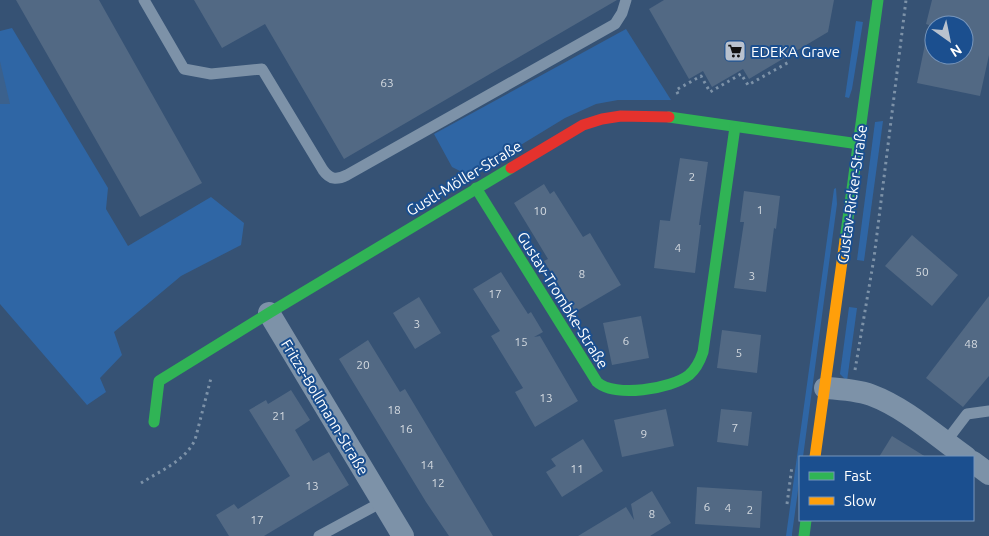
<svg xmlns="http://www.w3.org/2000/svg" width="989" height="536" viewBox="0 0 989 536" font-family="Ubuntu,sans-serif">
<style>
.green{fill:#2f66a5}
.water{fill:#3b618d}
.building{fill:#526984;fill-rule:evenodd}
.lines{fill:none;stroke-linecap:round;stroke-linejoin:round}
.path{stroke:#7d92a8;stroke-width:3;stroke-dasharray:2.5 4;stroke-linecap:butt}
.lane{stroke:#7d92a8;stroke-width:11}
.street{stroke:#7d92a8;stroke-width:22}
.fast{stroke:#30b455;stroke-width:11}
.slow{stroke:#ff9f0a;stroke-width:11}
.jam{stroke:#e5322d;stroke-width:11}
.labels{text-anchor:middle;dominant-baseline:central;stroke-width:4;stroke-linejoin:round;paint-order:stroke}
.number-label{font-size:12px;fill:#d4dae0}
.poi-label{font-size:15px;fill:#fff;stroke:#1b4f8f;text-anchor:start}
.street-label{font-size:15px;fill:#fff;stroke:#1b4f8f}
</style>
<rect width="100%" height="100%" fill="#365274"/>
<g class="green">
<path d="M856,21L863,22L852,89L849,98L845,97Z"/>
<path d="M12,28L108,188L106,209L128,246L211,197L244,223L241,245L181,276L114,332L122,355L100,378L106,392L87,405L0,304V31Z"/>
<path d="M626,29L671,100H618L596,104L565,118L470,176L452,167L434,134Z"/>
<path d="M883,121L864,261L857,260L875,122Z"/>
<path d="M836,188L837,204L803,457H800V476L792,534V536H786L834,189Z"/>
<path d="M849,307L857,308L847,381L840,374Z"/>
</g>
<path class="water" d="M0,61L10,104H0Z"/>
<g class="building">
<path d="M16,0H99L202,183L140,217Z"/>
<path d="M194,0H617L344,159L265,24L222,48Z"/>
<path d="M664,0H834L828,32L749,79L743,69L712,87L703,71L689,79L649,9Z"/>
<path d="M932,0H989V55L980,96L917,83L929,25L926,24ZM934,25H964V55H934Z"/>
<path d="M680,158L708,162L699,225H701L695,273L654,268L660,220L670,221Z"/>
<path d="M544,184L550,194L554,191L583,237L590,233L621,285L575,312L544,261L548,259L514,203Z"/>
<path d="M744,191L780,196L776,229L774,228L766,292L734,288L744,222H740Z"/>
<path d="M912,235L958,275L932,306L885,266Z"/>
<path d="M501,272L528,314L531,312L543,332L534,337L540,336L578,401L535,427L515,392L523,388L491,336L500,331L473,289Z"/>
<path d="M989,296V376L963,407L926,378Z"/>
<path d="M419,297L441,333L415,349L393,313Z"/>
<path d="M641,316L649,358L612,365L603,323Z"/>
<path d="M722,330L761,335L757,373L717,368Z"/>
<path d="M368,340L400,392L405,389L493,536H449L426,502L339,359Z"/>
<path d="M291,390L310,420L295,430L313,461L329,452L349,485L264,536H229L216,515L234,504L238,509L290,476L249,410L266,400L268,404Z"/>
<path d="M666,409L674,446L622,457L614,420Z"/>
<path d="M721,409L752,412L748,446L717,442Z"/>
<path d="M892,436L926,457H879Z"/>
<path d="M583,439L603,471L562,497L546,472L556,466L551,459Z"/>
<path d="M697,487L762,491L760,528L695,524Z"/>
<path d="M652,491L671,523L650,536H578L626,507L634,520L631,504Z"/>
</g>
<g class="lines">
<g class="path">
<path d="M678,94L676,90L701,76L710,92L741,74L748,85L789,62"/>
<path d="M855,370L874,258L906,0"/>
<path d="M141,483C160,471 185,461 195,440L211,378"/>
<path d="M787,504L792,466"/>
</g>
<g class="lane">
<path d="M144,0L184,69L211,74L262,69L323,170C330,180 337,180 347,175L615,24L622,13L626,0"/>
<path d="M945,443L967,414L989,411"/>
<path d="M319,536L382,502"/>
</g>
<g class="street">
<path d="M269,313L403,536"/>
<path d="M825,388C840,389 857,390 871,395C906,408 936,436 966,457"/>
<path d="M973,462L989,474"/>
</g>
<g class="fast">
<path d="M669,117L859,144"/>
<path d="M476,188L597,382C615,398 671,389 689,375C696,369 700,361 703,352L735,127"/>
<path d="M845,240L878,0"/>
<path d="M154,422L159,381L269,313L511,168"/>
<path d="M804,536L806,520"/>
</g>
<path class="slow" d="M815,457L845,240"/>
<path class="jam" d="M511,168L583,125L602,119L621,116L669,117"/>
</g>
<defs>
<g id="supermarket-square" transform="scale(1.125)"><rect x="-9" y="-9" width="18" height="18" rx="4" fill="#b9c2ce" stroke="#1b4f8f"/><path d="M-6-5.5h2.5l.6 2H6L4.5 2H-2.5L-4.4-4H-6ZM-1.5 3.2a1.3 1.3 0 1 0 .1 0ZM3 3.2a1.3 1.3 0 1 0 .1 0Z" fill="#111"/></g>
</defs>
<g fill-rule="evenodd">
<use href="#supermarket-square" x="735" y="51"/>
</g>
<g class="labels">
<g class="number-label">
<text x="387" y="82">63</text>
<text x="692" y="176">2</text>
<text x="760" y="209">1</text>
<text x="540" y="210">10</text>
<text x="678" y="247">4</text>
<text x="922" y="271">50</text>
<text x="582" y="273">8</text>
<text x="752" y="275">3</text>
<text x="495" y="293">17</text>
<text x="417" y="323">3</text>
<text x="626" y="340">6</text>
<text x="521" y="341">15</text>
<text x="971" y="343">48</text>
<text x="739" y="352">5</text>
<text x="363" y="364">20</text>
<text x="546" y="397">13</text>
<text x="394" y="409">18</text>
<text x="279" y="415">21</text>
<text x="735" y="427">7</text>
<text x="406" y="428">16</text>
<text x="644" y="433">9</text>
<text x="427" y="464">14</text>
<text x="577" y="468">11</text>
<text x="438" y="482">12</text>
<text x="312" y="485">13</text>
<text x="707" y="506">6</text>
<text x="728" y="507">4</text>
<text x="750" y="509">2</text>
<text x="652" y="513">8</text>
<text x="257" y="519">17</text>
</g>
<g class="poi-label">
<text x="751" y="51">EDEKA Grave</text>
</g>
<g class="street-label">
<text transform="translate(464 178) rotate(-31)">Gustl-Möller-Straße</text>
<text transform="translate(852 194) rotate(-82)">Gustav-Ricker-Straße</text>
<text transform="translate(563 300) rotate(58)">Gustav-Trombke-Straße</text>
<text transform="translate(325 407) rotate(59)">Fritze-Bollmann-Straße</text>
</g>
</g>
<rect x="799" y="456" width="175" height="65" fill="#1b4f8f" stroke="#7695bc"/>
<rect x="809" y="472" width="25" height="8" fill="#30b455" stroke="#7695bc"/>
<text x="844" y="481" font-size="15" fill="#ffffff">Fast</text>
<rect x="809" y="497" width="25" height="8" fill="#ff9f0a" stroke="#7695bc"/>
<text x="844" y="506" font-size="15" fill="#ffffff">Slow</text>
<g transform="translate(949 40) rotate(147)"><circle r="24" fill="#1b4f8f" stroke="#7695bc"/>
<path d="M0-4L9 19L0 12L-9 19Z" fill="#b9c2ce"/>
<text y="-8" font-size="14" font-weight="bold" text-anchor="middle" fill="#ffffff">N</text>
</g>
</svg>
